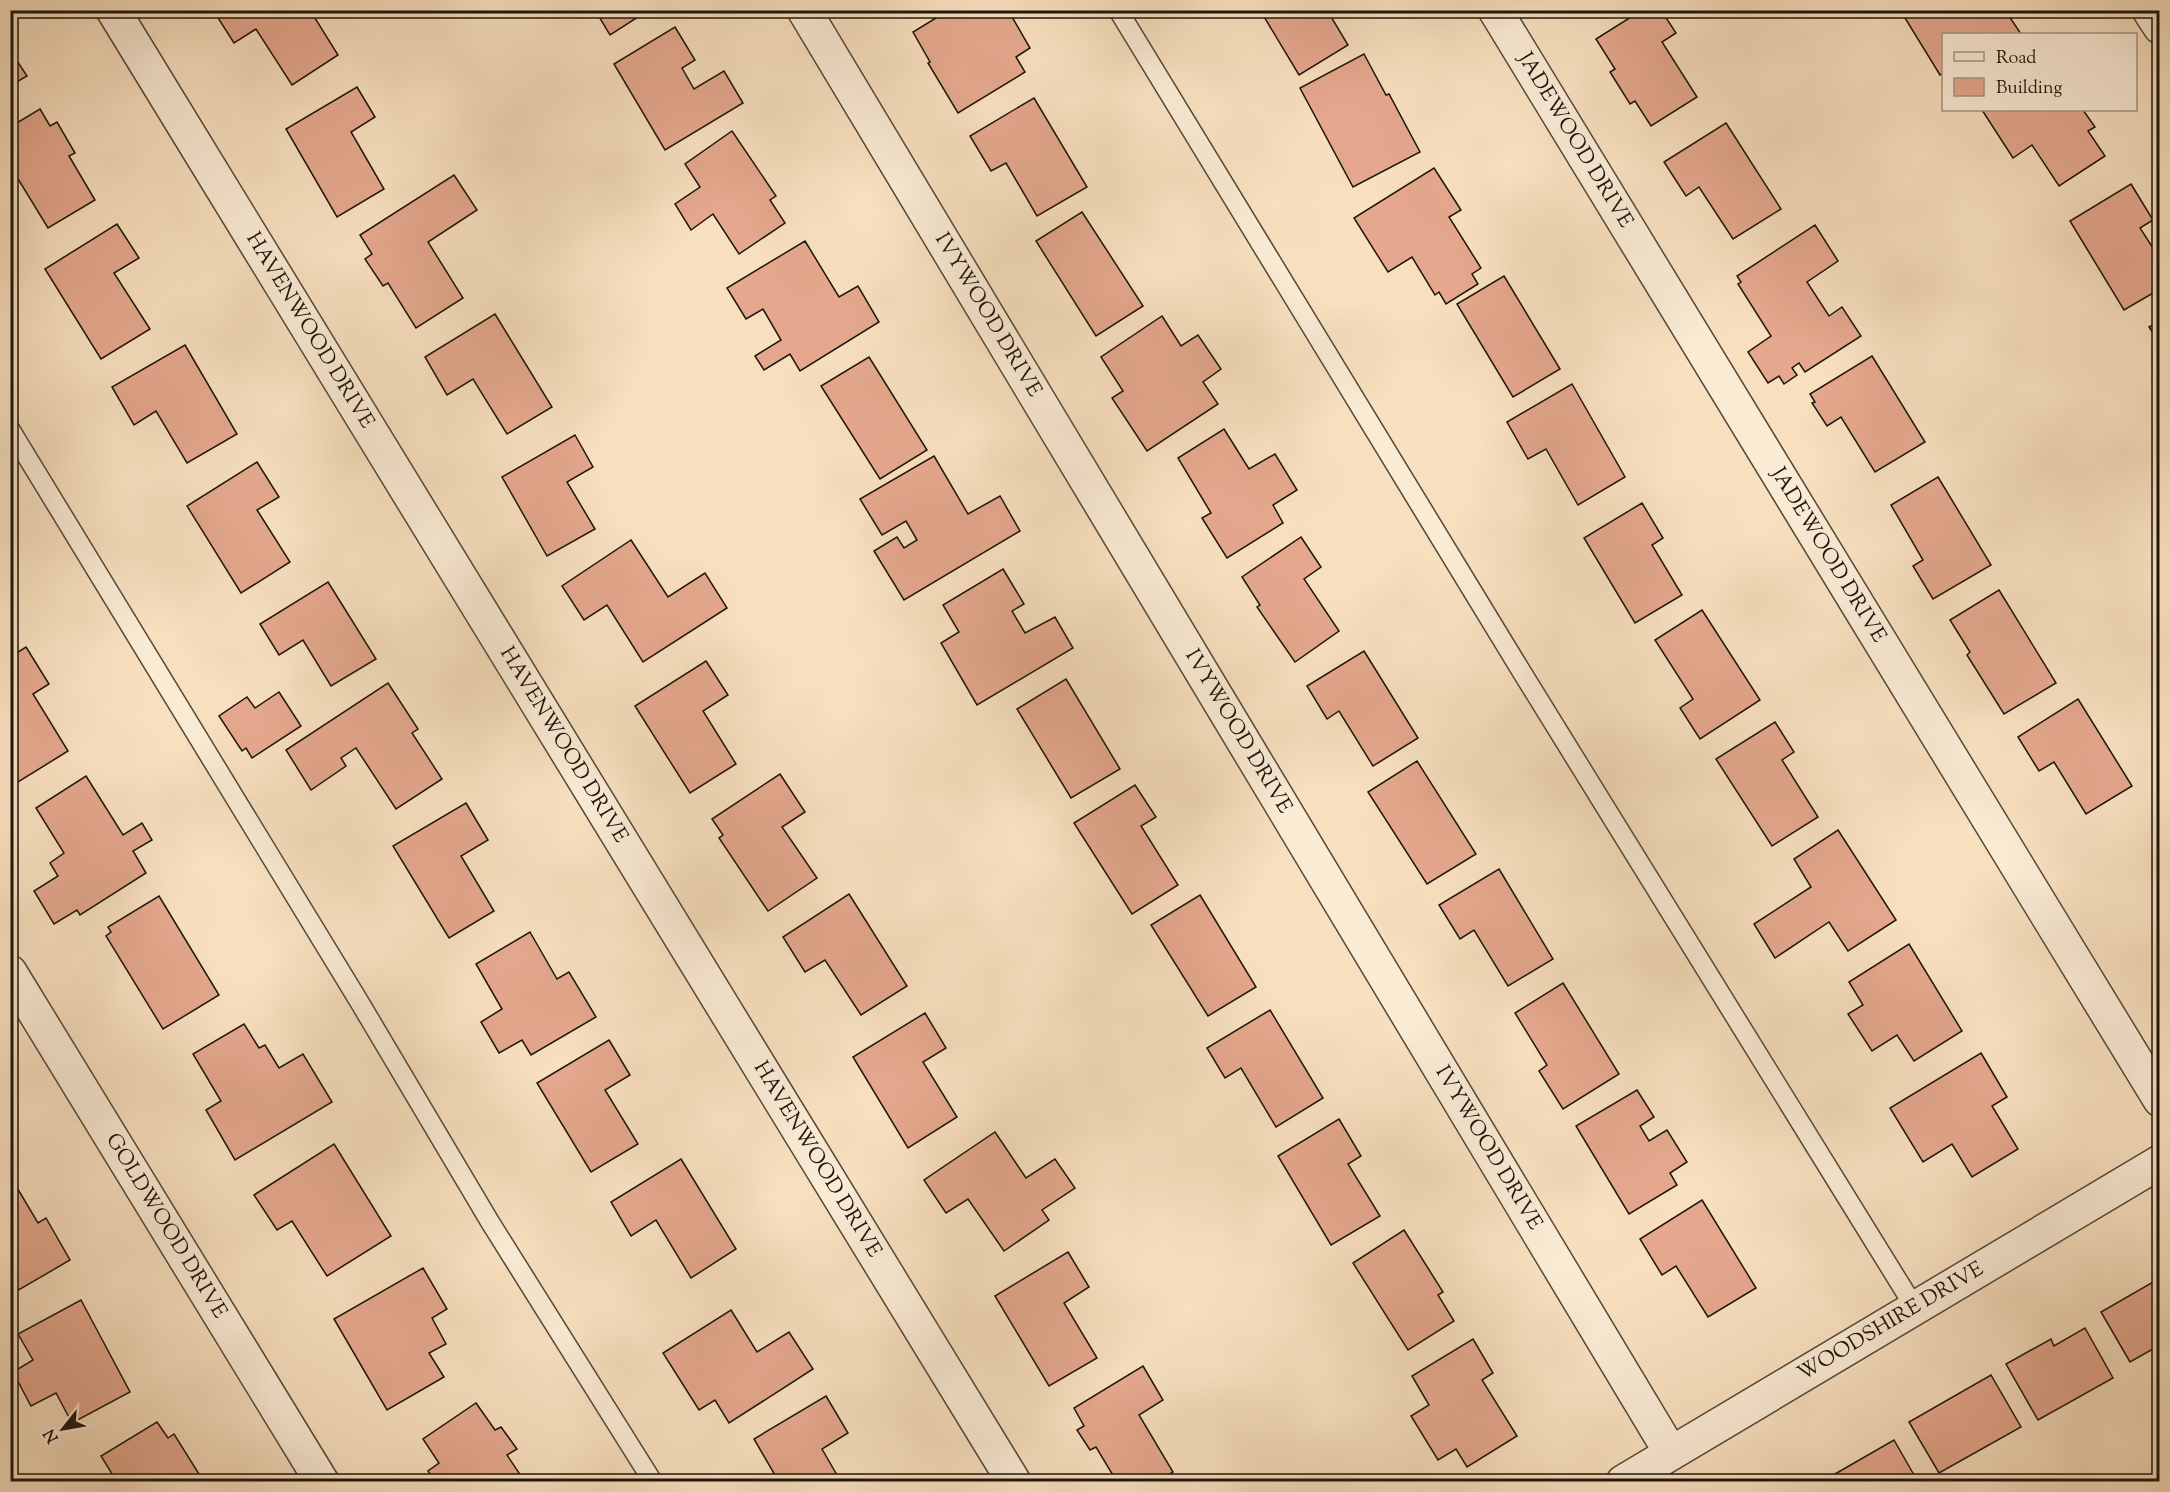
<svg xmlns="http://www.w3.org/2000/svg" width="2170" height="1492" viewBox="0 0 2170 1492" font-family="'Sorts Mill Goudy',serif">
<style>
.building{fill:#e5a88e;stroke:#1d140b;stroke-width:1.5}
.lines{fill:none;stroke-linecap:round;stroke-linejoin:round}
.service-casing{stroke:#544738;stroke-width:21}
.minor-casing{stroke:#544738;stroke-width:36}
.tertiary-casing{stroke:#544738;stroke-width:36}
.service{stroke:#faebd5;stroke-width:18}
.minor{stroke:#faebd5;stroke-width:33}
.tertiary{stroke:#faebd5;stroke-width:33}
.labels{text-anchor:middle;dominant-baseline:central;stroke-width:6;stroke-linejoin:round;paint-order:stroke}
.street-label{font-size:21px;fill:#1d140b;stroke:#faebd5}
</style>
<rect width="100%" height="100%" fill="#f8e0bf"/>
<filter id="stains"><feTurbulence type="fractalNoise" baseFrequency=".00333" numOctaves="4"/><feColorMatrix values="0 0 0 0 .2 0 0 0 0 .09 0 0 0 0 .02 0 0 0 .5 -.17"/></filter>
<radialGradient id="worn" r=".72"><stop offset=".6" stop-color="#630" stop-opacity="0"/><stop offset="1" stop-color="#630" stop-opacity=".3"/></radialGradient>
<g class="building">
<path d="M213,10H310L338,55L292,85L256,29L234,43Z"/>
<path d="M595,10H649L610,35Z"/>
<path d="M949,10H982L985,16L996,10H1008L1030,48L1016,57L1025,72L958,113L928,63L930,62L913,32Z"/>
<path d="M1260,10H1327L1348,45L1299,75Z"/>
<path d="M1642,10H1661L1676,33L1662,42L1697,97L1651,126L1635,101L1630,104L1610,72L1615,69L1596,39Z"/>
<path d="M1917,10H2005L2021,34H1944V73L1940,75L1905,18Z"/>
<path d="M675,27L695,60L682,68L694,89L724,71L743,103L665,150L614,64Z"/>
<path d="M10,50L27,76L10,86Z"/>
<path d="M1364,54L1386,95L1389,94L1420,152L1353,187L1300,88Z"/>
<path d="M357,87L375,117L351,132L384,189L337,217L286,129Z"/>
<path d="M1034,98L1087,187L1037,216L1006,163L991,171L970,136Z"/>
<path d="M40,109L50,126L57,122L75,153L69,156L95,200L48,228L12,169L10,170V127Z"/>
<path d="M1982,110H2083L2095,127L2088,131L2105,156L2059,186L2032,145L2013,158Z"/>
<path d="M1726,123L1781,209L1733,239L1699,187L1686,196L1664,162Z"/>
<path d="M732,131L776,196L770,200L785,223L739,254L713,214L691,230L675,204L700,187L685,164Z"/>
<path d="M1434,168L1461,210L1449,217L1481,268L1472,274L1478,284L1446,304L1439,292L1435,295L1412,257L1388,272L1354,218Z"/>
<path d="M454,175L477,210L428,242L463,298L416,328L388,283L383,286L365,259L372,254L360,235Z"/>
<path d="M2131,184L2153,220L2140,228L2160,259V289L2124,310L2070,221Z"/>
<path d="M1082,212L1143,306L1096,336L1036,241Z"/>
<path d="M117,224L139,258L114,273L150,329L101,359L45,269Z"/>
<path d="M1815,225L1838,261L1807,282L1829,316L1842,307L1861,336L1805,372L1799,363L1792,368L1797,375L1784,384L1779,376L1768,383L1748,352L1771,336L1738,284L1741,282L1737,276Z"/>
<path d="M805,241L839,297L858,286L879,322L800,371L790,354L764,370L755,356L781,340L763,309L746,319L727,288Z"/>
<path d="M1504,276L1560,369L1513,397L1457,304Z"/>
<path d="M495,314L552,407L507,434L473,379L447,395L425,357Z"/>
<path d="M1162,316L1181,346L1198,335L1221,369L1203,382L1218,404L1147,451L1112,398L1123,391L1101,357Z"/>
<path d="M2160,321V343L2149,327Z"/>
<path d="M185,345L237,434L187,463L156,411L134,425L112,387Z"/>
<path d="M1872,356L1925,442L1875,472L1841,417L1827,426L1812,403L1815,402L1810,394Z"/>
<path d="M869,357L927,450L880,479L821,386Z"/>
<path d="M1572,384L1625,477L1578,505L1546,449L1528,459L1507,422Z"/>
<path d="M1224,429L1249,469L1275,454L1297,490L1273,505L1283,523L1227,558L1202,518L1211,513L1178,458Z"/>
<path d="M575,435L593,467L567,482L595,529L547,556L502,477Z"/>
<path d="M934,456L968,514L1000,496L1020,531L904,600L874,551L897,537L904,548L917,540L906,521L882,535L860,499Z"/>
<path d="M257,462L279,497L257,510L290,562L241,593L187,506Z"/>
<path d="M1938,477L1991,565L1933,599L1913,566L1923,560L1891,505Z"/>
<path d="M1642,503L1663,538L1652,545L1682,595L1635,623L1584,538Z"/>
<path d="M1301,537L1321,567L1304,579L1339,631L1295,662L1257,607L1260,605L1242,577Z"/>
<path d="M631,540L668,597L705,573L727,608L643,662L607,605L584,620L562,586Z"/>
<path d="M1003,569L1024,604L1012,611L1025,633L1055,617L1073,648L977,705L941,643L959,632L943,605Z"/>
<path d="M328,582L376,659L331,686L303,640L279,655L260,624Z"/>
<path d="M1999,590L2056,683L2004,714L1967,655L1970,652L1950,620Z"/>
<path d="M1702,610L1760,700L1700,739L1680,708L1693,699L1655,640Z"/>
<path d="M26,647L49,684L33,694L68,751L10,787V657Z"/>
<path d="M1364,651L1418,738L1373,766L1339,711L1327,719L1307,686Z"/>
<path d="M706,661L728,695L703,711L736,764L690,793L635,706Z"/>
<path d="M1066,679L1120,769L1071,798L1017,709Z"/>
<path d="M388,683L418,729L412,733L442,779L396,809L356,748L341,758L346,766L311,790L286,750Z"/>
<path d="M279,692L301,726L252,758L246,748L242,751L219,716L247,697L255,708Z"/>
<path d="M2078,699L2132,786L2086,814L2054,762L2039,771L2018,737Z"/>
<path d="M1775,722L1794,752L1782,760L1818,817L1772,846L1716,759Z"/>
<path d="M1417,761L1476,854L1427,884L1368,792Z"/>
<path d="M780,774L805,812L782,827L817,878L768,911L719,838L723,835L712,819Z"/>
<path d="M86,776L123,835L142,823L152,840L133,851L146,873L80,915L77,910L54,924L34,891L58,876L50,863L64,853L36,808Z"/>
<path d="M1135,785L1156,817L1141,826L1178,885L1132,914L1074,823Z"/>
<path d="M466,803L488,840L461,856L494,911L449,938L393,846Z"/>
<path d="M1838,830L1896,920L1848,951L1829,922L1775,958L1754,924L1811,887L1794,859Z"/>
<path d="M1499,869L1553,959L1508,986L1474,930L1460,939L1439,905Z"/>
<path d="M849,894L907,986L861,1015L825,960L805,972L783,937Z"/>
<path d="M1200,895L1256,987L1208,1016L1151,925Z"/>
<path d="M159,896L219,995L163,1029L106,936L111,932L108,927Z"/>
<path d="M530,932L557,979L569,972L596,1017L531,1055L522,1040L499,1053L481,1022L502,1009L476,964Z"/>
<path d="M1909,944L1962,1031L1914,1061L1897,1035L1872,1051L1848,1014L1863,1005L1849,982Z"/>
<path d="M1563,983L1619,1074L1563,1109L1539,1071L1547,1065L1515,1013Z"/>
<path d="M1270,1010L1323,1098L1276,1127L1241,1068L1225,1078L1207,1048Z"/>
<path d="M925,1013L946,1048L923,1062L957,1117L908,1148L853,1057Z"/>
<path d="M244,1024L259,1048L265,1045L279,1068L303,1054L332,1102L235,1160L206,1110L221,1101L193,1054Z"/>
<path d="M609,1040L630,1075L605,1090L638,1144L591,1172L537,1083Z"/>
<path d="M1981,1053L2007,1097L1992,1106L2018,1149L1972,1177L1952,1144L1923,1162L1890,1108Z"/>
<path d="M1637,1090L1654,1117L1640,1126L1649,1141L1667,1130L1687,1162L1670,1173L1677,1185L1629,1214L1576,1126Z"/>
<path d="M1339,1119L1361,1156L1348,1164L1380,1216L1331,1245L1278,1156Z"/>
<path d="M995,1132L1026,1178L1055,1159L1075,1188L1042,1210L1049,1220L1004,1251L968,1199L946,1213L924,1180Z"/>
<path d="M334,1144L391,1236L327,1276L292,1221L277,1230L254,1195Z"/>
<path d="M681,1159L736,1249L691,1278L656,1220L631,1236L611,1202Z"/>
<path d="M10,1176L38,1223L46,1218L70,1260L10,1295Z"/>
<path d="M1702,1200L1756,1288L1708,1317L1676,1266L1662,1275L1640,1239Z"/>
<path d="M1404,1230L1443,1292L1438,1295L1454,1321L1408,1350L1353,1263Z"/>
<path d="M1068,1252L1089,1287L1064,1303L1097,1358L1049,1386L995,1296Z"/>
<path d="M423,1268L447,1309L432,1318L446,1344L429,1353L444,1377L387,1410L334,1319Z"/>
<path d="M2160,1278V1345L2130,1362L2101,1312Z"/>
<path d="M81,1300L130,1392L72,1423L56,1393L31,1406L13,1372L33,1360L18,1334Z"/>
<path d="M731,1310L757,1352L789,1332L813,1369L729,1423L715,1400L699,1410L663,1353Z"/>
<path d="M2085,1328L2113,1378L2038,1420L2006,1364L2051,1339L2054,1346Z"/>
<path d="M1473,1339L1493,1373L1482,1380L1517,1436L1467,1467L1456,1449L1438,1460L1411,1416L1429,1405L1412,1376Z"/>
<path d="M1143,1366L1163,1400L1139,1415L1173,1472L1157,1482H1117L1096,1447L1090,1450L1077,1430L1084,1426L1074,1408Z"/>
<path d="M1991,1375L2021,1427L1939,1473L1909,1422Z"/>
<path d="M826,1396L848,1433L822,1449L841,1482H779L754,1439Z"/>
<path d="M476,1403L495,1430L501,1427L517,1449L507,1455L525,1482H435L428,1471L439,1463L423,1439Z"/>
<path d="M157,1422L168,1438L174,1434L204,1482H117L101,1456Z"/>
<path d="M1894,1440L1918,1482H1821L1835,1474Z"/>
</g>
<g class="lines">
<g class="service-casing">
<g id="service">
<path d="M1118,10L1523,674L1915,1308"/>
<path d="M10,429L360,1003L490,1222L653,1482"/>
</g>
</g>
<g class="minor-casing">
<g id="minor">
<path id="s1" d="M113,10L1014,1482"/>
<path id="s2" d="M804,10L1671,1453"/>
<path id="s3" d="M1495,10L2160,1100"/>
<path id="s4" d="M10,972L322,1482"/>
<path id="s5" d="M1623,1482L2160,1162"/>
</g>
</g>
<g class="tertiary-casing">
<path id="tertiary" d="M2149,10L2160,27"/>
</g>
<use href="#service" class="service"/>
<use href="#minor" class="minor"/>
<use href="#tertiary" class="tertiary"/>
</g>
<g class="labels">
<g class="street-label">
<text stroke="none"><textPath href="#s3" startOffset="153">JADEWOOD DRIVE</textPath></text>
<text stroke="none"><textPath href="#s2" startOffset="356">IVYWOOD DRIVE</textPath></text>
<text stroke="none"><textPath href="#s1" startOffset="376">HAVENWOOD DRIVE</textPath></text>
<text stroke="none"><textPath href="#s3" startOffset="639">JADEWOOD DRIVE</textPath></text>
<text stroke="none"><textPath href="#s2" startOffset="842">IVYWOOD DRIVE</textPath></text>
<text stroke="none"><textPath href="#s1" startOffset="862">HAVENWOOD DRIVE</textPath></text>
<text stroke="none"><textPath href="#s2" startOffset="1328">IVYWOOD DRIVE</textPath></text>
<text stroke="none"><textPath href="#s1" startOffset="1348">HAVENWOOD DRIVE</textPath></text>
<text stroke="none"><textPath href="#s4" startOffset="298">GOLDWOOD DRIVE</textPath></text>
<text stroke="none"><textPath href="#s5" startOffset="312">WOODSHIRE DRIVE</textPath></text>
</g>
</g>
<rect width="2170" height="1492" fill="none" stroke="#f8e0bf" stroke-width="36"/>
<rect x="12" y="12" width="2146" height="1468" fill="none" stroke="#1d140b" stroke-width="3"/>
<rect x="18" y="18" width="2134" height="1456" fill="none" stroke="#1d140b" stroke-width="1.5"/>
<rect x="1942" y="33" width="195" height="78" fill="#faebd5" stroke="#a29584" stroke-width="1.5"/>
<rect x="1954" y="52" width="30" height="9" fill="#faebd5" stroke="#a29584" stroke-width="1.5"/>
<text x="1996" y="63" font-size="18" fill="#1d140b">Road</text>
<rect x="1954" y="78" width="30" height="18" fill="#e5a88e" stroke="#a29584" stroke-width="1.5"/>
<text x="1996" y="93" font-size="18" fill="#1d140b">Building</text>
<g transform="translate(63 1429) rotate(239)" stroke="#faebd5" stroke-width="4.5" paint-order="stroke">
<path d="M0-4.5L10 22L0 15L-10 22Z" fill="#1d140b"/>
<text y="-9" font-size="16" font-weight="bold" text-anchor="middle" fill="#1d140b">N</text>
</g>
<rect width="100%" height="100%" filter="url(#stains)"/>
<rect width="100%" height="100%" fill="url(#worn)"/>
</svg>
